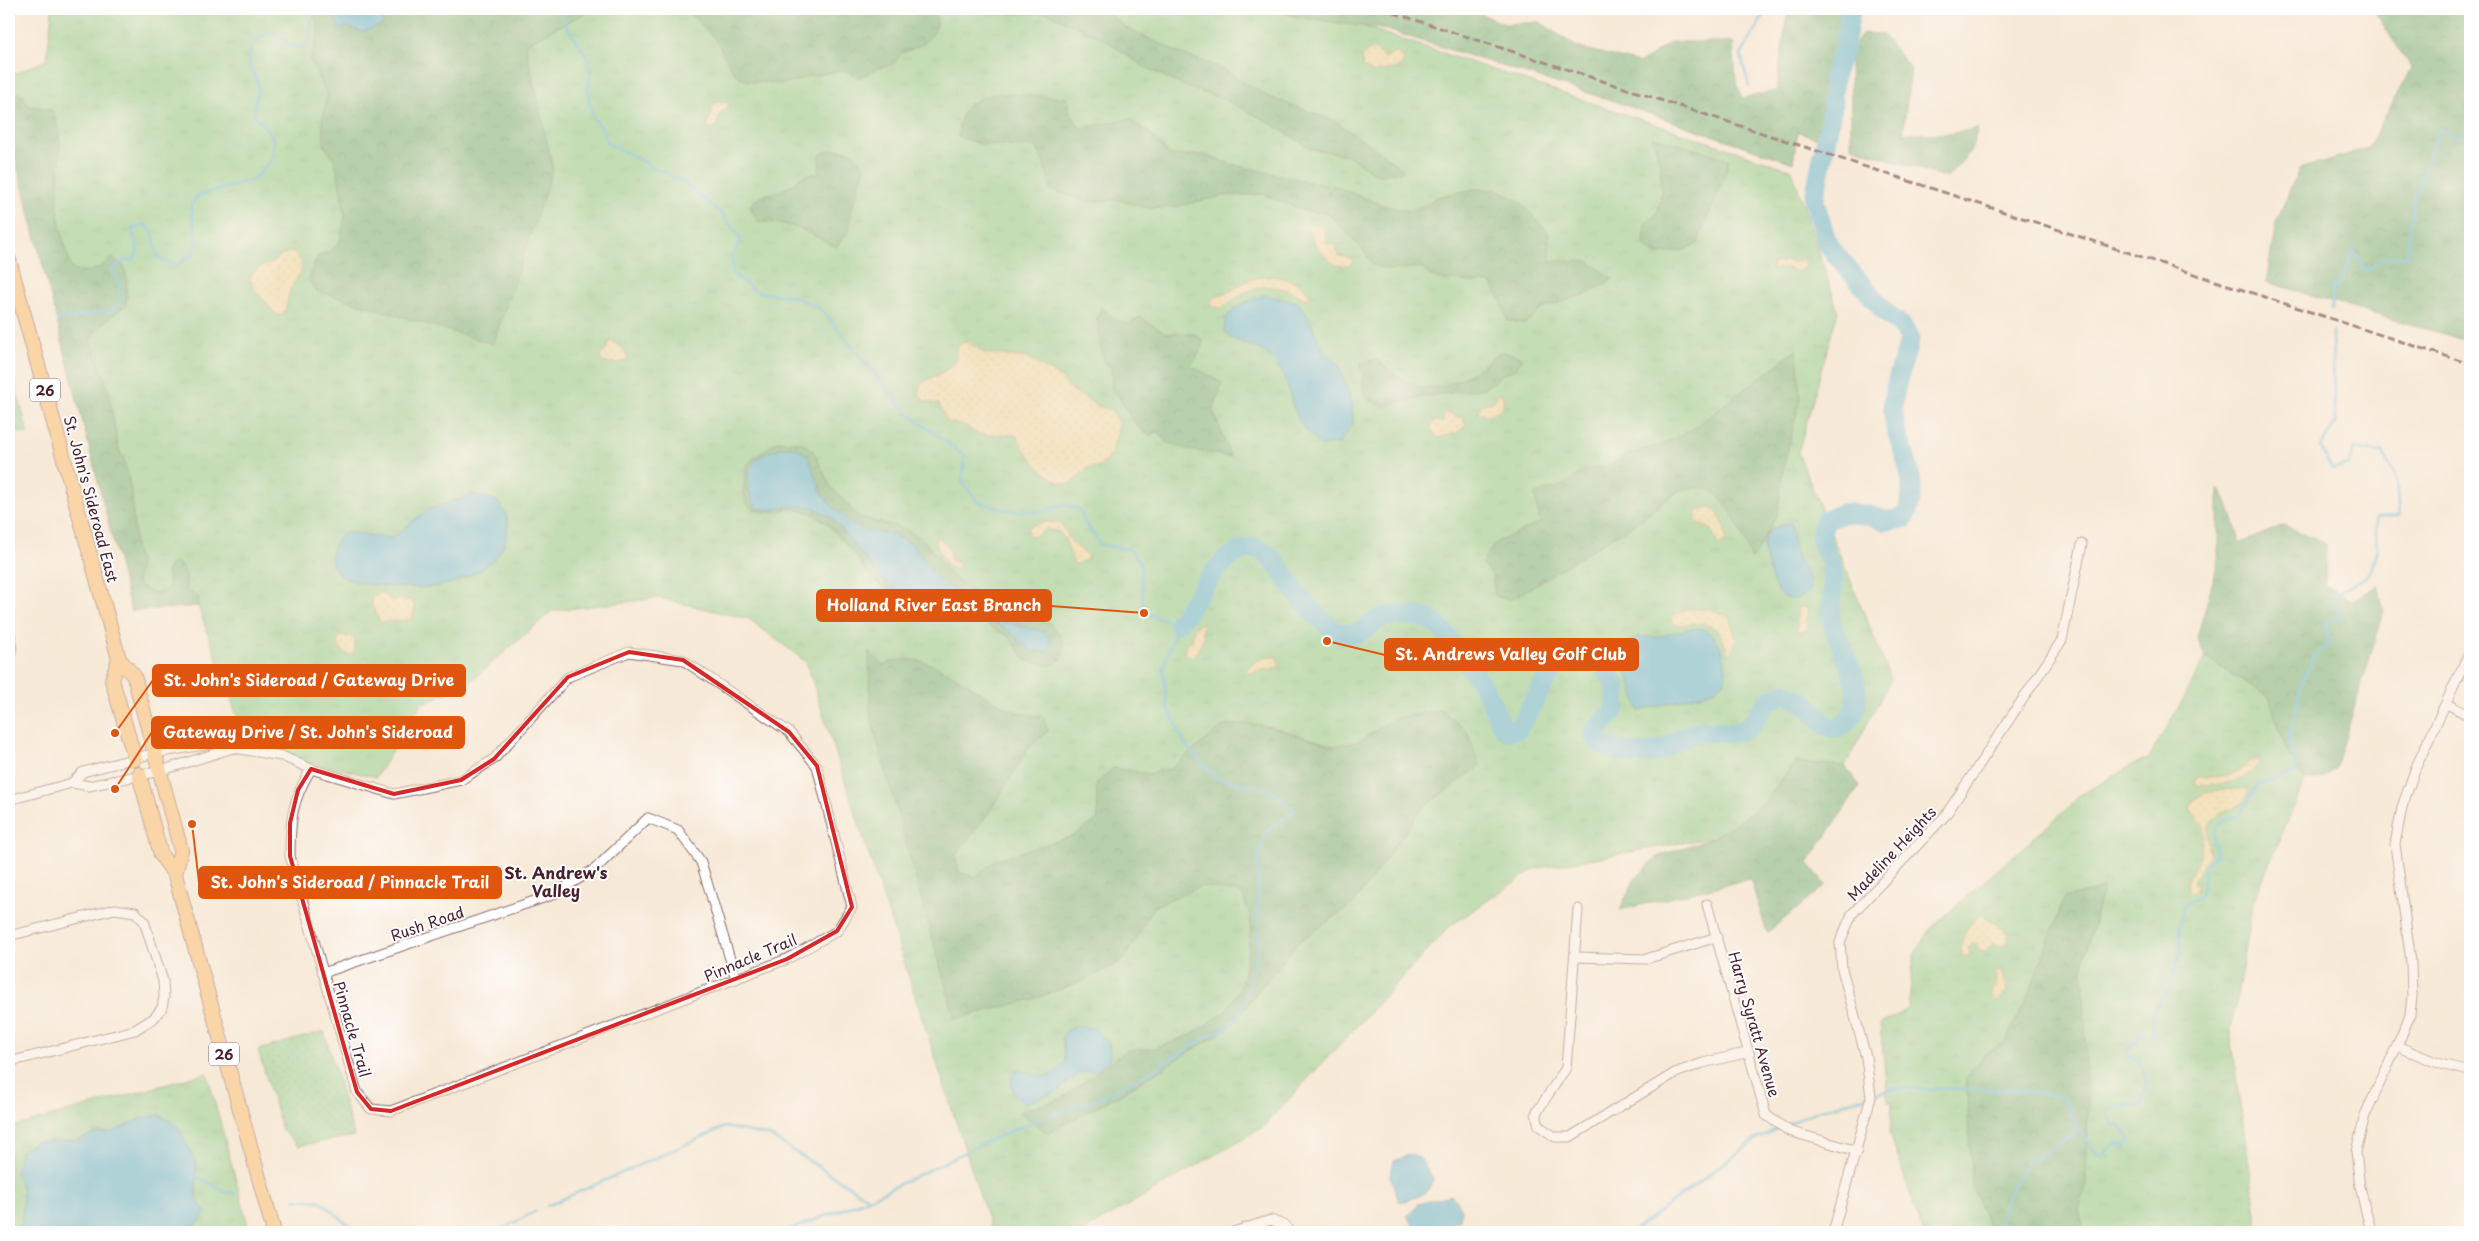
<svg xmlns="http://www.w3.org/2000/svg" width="2479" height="1241" viewBox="0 0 2479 1241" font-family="'Playpen Sans',sans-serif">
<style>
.grass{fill:url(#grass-tufts);stroke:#68775b}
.forest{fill:url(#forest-crowns);stroke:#5b6851}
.sand{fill:url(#sand-dots);stroke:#9c7c64}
.park{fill:url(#park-dots);stroke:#68775b}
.water{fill:#58b6d6;stroke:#516a80}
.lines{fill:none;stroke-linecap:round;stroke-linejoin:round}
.stream{stroke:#58b6d6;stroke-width:3}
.river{stroke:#58b6d6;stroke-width:20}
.minor-casing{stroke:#876667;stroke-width:11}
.primary-casing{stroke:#876667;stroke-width:16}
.minor{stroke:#fff;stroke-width:9}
.primary{stroke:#fdbc6f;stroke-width:14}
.rail{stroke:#4a1f2b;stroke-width:3;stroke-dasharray:8 4;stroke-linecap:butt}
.marked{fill:none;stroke:#d62828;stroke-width:4;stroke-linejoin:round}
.labels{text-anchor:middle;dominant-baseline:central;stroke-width:4;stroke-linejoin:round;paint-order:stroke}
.shield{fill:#fff;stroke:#80626b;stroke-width:1}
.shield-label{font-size:14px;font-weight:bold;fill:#4a1f2b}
.street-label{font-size:15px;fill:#4a1f2b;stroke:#fff}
.neighbourhood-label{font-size:16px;font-weight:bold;fill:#4a1f2b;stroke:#fff}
.leader{fill:none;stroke:#e0560e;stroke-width:2}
.callout-dot{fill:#e0560e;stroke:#fff;stroke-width:2}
.callout{fill:#e0560e;stroke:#e0560e;stroke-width:2}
.callout-label{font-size:16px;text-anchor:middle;font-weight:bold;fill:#fff}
</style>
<defs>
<pattern id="grass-tufts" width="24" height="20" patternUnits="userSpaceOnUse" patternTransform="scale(1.25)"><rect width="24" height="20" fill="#86cf8b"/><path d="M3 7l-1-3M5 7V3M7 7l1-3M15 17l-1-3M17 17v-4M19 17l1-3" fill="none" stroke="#75b178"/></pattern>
<pattern id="forest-crowns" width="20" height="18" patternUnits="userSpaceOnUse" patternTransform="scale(1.25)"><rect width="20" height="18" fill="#6cb277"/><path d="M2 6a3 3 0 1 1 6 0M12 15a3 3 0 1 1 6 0" fill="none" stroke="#5b9062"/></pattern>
<pattern id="sand-dots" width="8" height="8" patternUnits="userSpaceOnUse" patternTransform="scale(1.25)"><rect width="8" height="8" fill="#eeda9e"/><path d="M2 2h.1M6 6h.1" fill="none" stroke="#cebb88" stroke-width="1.8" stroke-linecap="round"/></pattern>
<pattern id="park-dots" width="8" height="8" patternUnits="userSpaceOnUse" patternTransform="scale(1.25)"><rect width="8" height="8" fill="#86cf8b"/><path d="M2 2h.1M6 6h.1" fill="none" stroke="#75b178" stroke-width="1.8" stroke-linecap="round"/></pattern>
</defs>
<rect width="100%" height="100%" fill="#fff"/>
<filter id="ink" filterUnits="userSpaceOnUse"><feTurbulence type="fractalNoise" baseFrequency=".02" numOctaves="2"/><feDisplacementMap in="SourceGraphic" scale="10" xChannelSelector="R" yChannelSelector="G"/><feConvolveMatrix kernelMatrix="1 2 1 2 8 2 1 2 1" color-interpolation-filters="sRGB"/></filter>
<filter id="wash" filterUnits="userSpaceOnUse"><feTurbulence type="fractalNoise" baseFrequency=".0096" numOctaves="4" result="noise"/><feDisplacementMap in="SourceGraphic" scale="20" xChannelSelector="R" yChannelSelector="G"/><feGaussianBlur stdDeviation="1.12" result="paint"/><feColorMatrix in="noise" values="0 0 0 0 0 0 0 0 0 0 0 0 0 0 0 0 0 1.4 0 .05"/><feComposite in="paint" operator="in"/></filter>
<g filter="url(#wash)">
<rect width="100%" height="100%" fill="#f7e9d7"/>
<g class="grass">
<path d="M52,9H1311L1792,170L1838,311L1798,453L1891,679L1845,766L1795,762L1762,805L1715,837L1534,869L1449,927L1263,1127L1082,1232H992L806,662L749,619L659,598L552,611L465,686L422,703L376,777L249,750L198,606L131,611L9,133V76L47,60Z"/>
<path d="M2205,657L2269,697L2305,780L2254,900L2230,1036L2259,1232H1923L1890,1134L1892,1102H1888L1880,1024L1908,1009L1914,955L1930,929L2071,805L2078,796L2138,762L2148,759L2181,703Z"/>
<path d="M207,1073L250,1232H9V1128Z"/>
</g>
<g class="forest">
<path d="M309,9H593L525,44L553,169L493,344L314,290L309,278L317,256L330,251L340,242L345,216L337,169L334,159L325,147L322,123L327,95L310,60C318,38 323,30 309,9Z"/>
<path d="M685,9H935C943,34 923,47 901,53L894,64L878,68L859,78L845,70L807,77L785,84L747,81L734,73L716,40Z"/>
<path d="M949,9H1105L1125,27L1179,53L1217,66L1267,96L1335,121L1376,149L1404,171L1378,175L1347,155L1311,149L1270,123L1226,100L1186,87L1141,65L1107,41L1048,13L993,14Z"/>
<path d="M1272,9H1470L1505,24L1540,22L1577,47L1640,63L1671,42H1733L1736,80L1742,98L1776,91L1788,9H1851L1847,16C1837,56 1836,101 1817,138L1798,132L1793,163L1613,101L1387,30L1293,16Z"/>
<path d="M2373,9H2470V284L2467,288L2470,291V342L2266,282L2276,222L2299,169L2368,148L2411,68Z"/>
<path d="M1863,33L1882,34L1911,69L1903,133L1948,134L1978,128L1971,151L1947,178L1851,147L1850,52Z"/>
<path d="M9,89L23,96L28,106L51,109C68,142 55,177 58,212C60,230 66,250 71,268C89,276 98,269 113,258L124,267L127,279L126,305L99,326L91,340L108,388L118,447L124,459L132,495L135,546L140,564L137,583C147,592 157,596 169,588L167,572L170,564L178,562L186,574V590L199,598L198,606L131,611L9,133Z"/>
<path d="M996,93L1068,98L1070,113L1080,128L1129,119L1151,134L1170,155H1204L1238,166L1328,186V196L1332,185L1388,207L1410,211L1426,205L1436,197L1474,189L1499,190L1519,201L1548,232L1551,261H1588L1613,279L1587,294L1543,308L1525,324L1507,320L1501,300L1490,283L1444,280L1430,276L1422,267L1390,270L1373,265L1362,248L1328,213L1305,211L1262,194L1223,196L1178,206L1151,209L1118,200L1088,202L1051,190L1045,166L1036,146C1009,146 983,148 958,136C961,105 968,102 996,93Z"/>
<path d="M1652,136L1729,159L1727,169L1697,244L1685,250L1654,255L1644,244L1645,224C1648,221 1654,218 1656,214C1666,195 1660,155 1652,136Z"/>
<path d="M834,149L852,152L865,167L852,207L849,231L836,247C810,233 790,221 759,222L749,206C763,191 768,197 784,189C802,180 795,176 819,173L821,154Z"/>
<path d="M1101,307L1116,320L1128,324L1140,317L1165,333L1196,334L1203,341L1199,354L1191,365L1222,383L1213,411L1231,457L1190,450L1166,442L1158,431L1150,435C1129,425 1127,405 1112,389L1111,367L1103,362L1097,319Z"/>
<path d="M1797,349L1800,399L1783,470L1777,515L1752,560C1744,540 1730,494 1705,489C1700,488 1688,487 1683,489C1664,497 1650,514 1633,525C1591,549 1551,576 1509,600L1495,596L1492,575L1482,563L1495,543L1540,523L1535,494L1564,485L1583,471L1608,466L1629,454L1658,446L1690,431Z"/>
<path d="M1501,351L1523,358L1516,369L1503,374L1485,388L1433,395L1382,406L1365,398L1361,363L1376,359C1389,370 1402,381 1418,386C1445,395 1482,367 1501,351Z"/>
<path d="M777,441L801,442L813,451L831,487L859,517L898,527L920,537L937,555L947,572L981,598L1008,611L1031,614L1047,620L1058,631L1064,643L1062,659L1050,666L1026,660L1008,636L956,608L907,596L882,587L865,570L858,558L828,524L812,513L792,509L768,513L752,509L747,504L743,491L746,468L749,462Z"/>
<path d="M2218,489L2227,501L2241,543L2284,525L2326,544L2325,585L2353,601L2378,585L2384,612L2335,770L2322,778L2305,780L2287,752L2269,697L2205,657L2197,637L2218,563Z"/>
<path d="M869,651L883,665C889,663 896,660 902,660C953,656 988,715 1042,716L1048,731L1028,749L990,811L956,855L958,872L976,877L995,860L1073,836L1098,819L1096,784L1113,768L1149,774L1172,768L1223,726L1248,723L1272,727L1335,746L1359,741L1395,718L1442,710L1467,731L1480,766L1423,807L1354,903L1297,943L1227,1029L1124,1092L1048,1133L1019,1112L1061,1099L1127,1050L1156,1048L1192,1034L1224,1013L1240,989L1249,946L1251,919L1242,893L1201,886L1153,907L1124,960L1085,980L1034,999L955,1019L870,715Z"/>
<path d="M1795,762L1845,766L1860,786L1808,863L1826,885L1767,933L1750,879L1620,910L1634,880L1658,856L1715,837L1762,805Z"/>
<path d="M2103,888L2083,964L2088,1110L2086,1183L2079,1211L2085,1232H1991L1972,1186L1966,1078L1984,1055L2005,1042L2029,994L2064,898Z"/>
</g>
<g class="sand">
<path d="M1374,48L1384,58L1397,53L1404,60L1403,64C1394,72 1383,68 1373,73L1363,67L1361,58L1368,51Z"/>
<path d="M718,102H728L729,106L721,113L716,127L709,130L707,124L712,113V104Z"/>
<path d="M1308,224H1316L1324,227L1327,244H1334L1339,256L1353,259V264C1328,274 1317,243 1306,227Z"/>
<path d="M290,252L296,254L302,263L301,272L290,290L285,311L282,315H277L253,288L250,277C259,263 265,268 276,260C281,256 283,254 290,252Z"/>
<path d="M1802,258L1807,264L1805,268C1791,275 1794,268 1784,268C1779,268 1776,270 1771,269L1774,262L1781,263L1784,260L1793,263Z"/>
<path d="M1263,276C1280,277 1303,279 1310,297L1305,299C1272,279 1252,284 1222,308L1212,307L1210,302C1217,293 1225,295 1234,289C1244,282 1251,279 1263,276Z"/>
<path d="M609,341C617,342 628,352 628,360L618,363H602L600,355L606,350Z"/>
<path d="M963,342L969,343L985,353L1027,358L1060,377L1072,390L1098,406L1113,411L1119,425C1116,436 1112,460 1100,466C1095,468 1090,466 1085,470C1080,474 1077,481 1071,483C1052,489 1023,450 1016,435C999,433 978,440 967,426L947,422L939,404L924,401L919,393L920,385C932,376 945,373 956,362C955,353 955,348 963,342Z"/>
<path d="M1497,394H1502L1504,401L1502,409L1490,415L1478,413L1481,405L1494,401Z"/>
<path d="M1447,412L1457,417L1463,416L1466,425L1457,433L1438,438L1431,430V425L1436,421L1442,422L1444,414Z"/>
<path d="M1709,507C1723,514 1725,528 1726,542L1719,545L1717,543L1712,530L1699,524L1695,519L1698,510Z"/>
<path d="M1044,522H1060L1072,542L1088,556V559L1077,564H1074L1065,539L1058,531L1046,529L1036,536L1029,537L1028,527Z"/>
<path d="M939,537L950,548L951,560L960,564L958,571C946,569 939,551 935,540Z"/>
<path d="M379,593H383L392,601L399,599L412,601C418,609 414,614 409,620L380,622L371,603L373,596Z"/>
<path d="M1805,607L1807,609V630L1797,633L1798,608Z"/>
<path d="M1687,609H1710L1728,616C1733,629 1742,643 1728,654C1724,648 1725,641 1721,635C1710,619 1692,624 1676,625L1672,622V615Z"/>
<path d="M1204,623L1202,629L1204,637L1196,655L1186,656L1184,647L1192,640L1195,626Z"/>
<path d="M341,636H350L355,641V652L352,655C344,655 337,647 337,639Z"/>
<path d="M1264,657H1277L1280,667L1256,671L1251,674L1245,671L1253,663Z"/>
<path d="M2250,760H2256L2259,763C2246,784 2220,785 2197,785L2195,781L2197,777C2216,776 2238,779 2250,760Z"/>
<path d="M2247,788L2249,791C2242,814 2213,807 2208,829C2205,839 2210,846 2210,855L2199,873L2192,880L2197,887L2196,891L2191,892L2187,890V879L2200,858L2204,827L2189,808C2195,787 2229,791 2247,788Z"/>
<path d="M1981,914L2009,933L2008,942L2002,946L1992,944L1986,951H1980L1978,945L1972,943L1969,947L1970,955L1963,957C1956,944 1970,921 1981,914Z"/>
<path d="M2002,969L2007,991L2001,1000L1996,1002L1990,993L1995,986L1996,972Z"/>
</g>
<g class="park">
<path d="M9,358L28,434L9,431Z"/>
<path d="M324,1031L354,1136L298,1146L282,1130L258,1050Z"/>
</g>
<g class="water">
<path d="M338,9H382L383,24L362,32L347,27L340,30L335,17Z"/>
<path d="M1264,295L1297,302L1308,317L1323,350L1339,366L1352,403L1353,423L1340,443L1321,446C1313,438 1304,430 1299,420C1289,399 1289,376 1271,357C1258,344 1236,345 1224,332L1226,317L1241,304Z"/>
<path d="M783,447H792L802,451L809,459L821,491L829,503L852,524L867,531L890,534L912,544L934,575L974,607L1002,622L1045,632L1051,640L1050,647L1047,652H1032L1009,631L957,601L934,594H917L894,588L881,578L833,519L813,507L791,506L770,510L757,508C749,497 744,477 752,465C757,456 774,450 783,447Z"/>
<path d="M473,494L497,501C510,519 510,522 504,543C497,566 466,579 444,585C427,591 353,587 340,575C325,562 332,542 345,532L392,538L427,510Z"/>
<path d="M1791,523C1794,534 1792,545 1797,555C1803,569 1813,576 1809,592C1782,611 1773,587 1768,565C1766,557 1762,551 1764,542C1765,538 1767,534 1769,531L1781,525Z"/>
<path d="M1687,629C1692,629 1698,628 1703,629C1722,637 1727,662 1725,680L1713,691L1639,711L1622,654L1626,643L1638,637H1658Z"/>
<path d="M1076,1026L1094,1028L1109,1043L1110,1059L1097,1071L1080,1072L1056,1092L1024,1103C1011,1094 1010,1087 1013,1072L1021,1069C1042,1078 1050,1082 1065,1061L1062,1037L1066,1031Z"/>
<path d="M160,1115L178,1127L197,1163L196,1198L206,1213L196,1225L175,1232H9L22,1224L23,1190L16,1174L20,1152L35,1142L79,1140L95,1133L112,1132L143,1118Z"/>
<path d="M1411,1154L1419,1157L1433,1179C1429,1196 1415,1198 1399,1202L1390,1176L1394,1161Z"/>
<path d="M1451,1195C1460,1203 1463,1209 1460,1220L1434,1231L1417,1230L1407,1216L1418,1204Z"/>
</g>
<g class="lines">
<g class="stream">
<path d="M1749,86L1741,55L1767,9"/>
<path d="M2332,309L2333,286L2338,287L2354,251L2366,272L2382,258L2407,256L2413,202L2439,129L2457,137L2470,132"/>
<path d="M57,320L114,310C125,295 122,285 111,271L119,263L134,259L138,250L132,229L144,224L152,231L158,258L175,266L191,256L197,244L191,206L197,196L255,179L272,159L275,142L271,134L254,115C253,105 259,95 258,84C257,78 252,72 250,66C245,51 257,37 270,32L283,38L291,47H303C315,35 313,27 307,12L301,9"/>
<path d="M197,1176L224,1191L234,1193"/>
<path d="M295,1199L321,1201L356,1232"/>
<path d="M547,1206L725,1127L770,1136L869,1199L988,1141L1037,1120L1102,1097L1157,1068L1210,1035L1227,1029L1242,1010L1258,951V861L1265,833L1295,811L1270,790L1216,778L1185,745L1167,705L1163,669L1178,623L1144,613L1140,562L1129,549L1101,545L1084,522L1080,510L1064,504L1042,512L1007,510L978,502L962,482L965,456L907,413L822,310L795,297L757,292L732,273L733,255L741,239L722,214L683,182L607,143L602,129L592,115L588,92L590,75L588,58L564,22L561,9"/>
<path d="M497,1232L536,1211"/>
<path d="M784,1232L869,1199"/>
<path d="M1632,1232L1758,1138L1814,1112L1895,1088L2019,1090L2063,1097C2074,1118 2083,1141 2101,1156L2116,1143L2124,1149L2130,1139L2120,1126L2113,1125L2107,1112C2116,1105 2128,1103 2139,1107L2142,1104C2140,1094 2147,1089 2146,1080C2146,1073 2141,1066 2138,1060L2128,1057V1049L2137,1042V1037L2143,1035L2148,1037L2152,1034L2153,1011L2169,989L2180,953L2179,926L2184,905L2201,896L2206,865L2216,855C2217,849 2215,848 2214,843C2210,826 2223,819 2237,818L2258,785L2297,772L2289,739L2301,686L2313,657L2331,642L2324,624L2341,617L2331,597L2369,575L2377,552L2375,517L2399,516L2396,479L2383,453L2354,448L2349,465L2332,469L2320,447L2335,424L2332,332"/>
<path d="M1998,1232L2007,1198L2025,1165L2080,1129"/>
</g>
<path class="river" d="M1178,623C1195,604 1205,577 1226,560C1235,552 1252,544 1264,552C1279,563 1288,582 1299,596C1306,606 1316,615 1326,623C1329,626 1333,631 1337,632C1364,642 1371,617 1389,616C1401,615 1423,615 1433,622C1453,638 1479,678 1491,701C1496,712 1498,722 1506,731L1518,729C1531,709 1551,662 1572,652C1577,650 1583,651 1588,651L1600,660L1616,685V708L1593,735C1605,753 1641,758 1660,750C1674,744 1683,735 1699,732C1715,730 1733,738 1748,727C1756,721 1759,709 1767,703C1772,699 1778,696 1784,693L1806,703L1825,725L1837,729C1883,702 1835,650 1830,614C1829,605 1834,596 1833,587C1833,579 1833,568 1830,560C1828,554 1822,546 1821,539C1820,534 1824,526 1825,520L1844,513L1868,515L1886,521L1905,518C1925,472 1893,448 1893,406C1894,383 1905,359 1910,338L1902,326L1886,313L1828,245L1814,200L1832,109L1834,75L1845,45L1851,9"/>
</g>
</g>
<g filter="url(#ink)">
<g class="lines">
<g class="minor-casing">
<g id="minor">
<path d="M9,630C11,640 14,652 9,660"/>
<path d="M629,652L683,660L789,732L817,766L852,907L837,931L787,959L391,1111L371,1109L357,1092L290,856C290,820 292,800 311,769L394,794L461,780L494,759L568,677Z"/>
<path d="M2447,704L2470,716"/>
<path d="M72,783L83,772L155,753L210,744L282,756L311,769"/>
<path d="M9,800L72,783L89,786L160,771L233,748"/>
<path d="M1707,904L1766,1115L1789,1131L1857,1151"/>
<path d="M1578,909L1566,1068L1536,1113L1539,1126L1555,1137H1570L1675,1073L1703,1063L1749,1052"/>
<path d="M9,936L115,909L135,912L144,921L163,981L164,997L162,1008L154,1018L135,1030L9,1062"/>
<path d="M1575,957L1646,959L1717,937"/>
<path d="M323,973L552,895L595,869L648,818L678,830L701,862L736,979"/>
<path d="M2397,1046L2440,1064L2470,1071"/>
<path d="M1233,1232L1271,1220L1286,1226L1289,1232"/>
<path d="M1833,1232L1871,1097L1866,1057L1842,969L1840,942L1852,914L1945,816L2062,640L2082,544"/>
<path d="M2371,1232L2360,1187L2356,1152L2365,1115L2397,1046L2410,1015L2412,996L2411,962L2395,844L2402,807L2416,767L2470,651"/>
</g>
</g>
<g class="primary-casing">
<g id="primary">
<path d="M9,260L119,659L134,676L181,850L175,875"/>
<path d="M119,659L112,680L135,759"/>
<path d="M139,774L161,855L175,875L274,1232"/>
</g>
</g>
<use href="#minor" class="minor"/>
<use href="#primary" class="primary"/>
<path class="rail" d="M1382,9L2470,364"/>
</g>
</g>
<path d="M0 0H2479V1241H0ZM629,652L683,660L789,732L817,766L852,907L837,931L787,959L391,1111L371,1109L357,1092L290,856V823L298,790L311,769L394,794L461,780L494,759L568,677Z" fill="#f7e9d7" fill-opacity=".55" fill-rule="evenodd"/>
<path class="marked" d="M629,652L683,660L789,732L817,766L852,907L837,931L787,959L391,1111L371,1109L357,1092L290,856V823L298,790L311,769L394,794L461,780L494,759L568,677Z"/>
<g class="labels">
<g class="shield">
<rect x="30" y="378.5" width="30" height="23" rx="4"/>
<rect x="209" y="1042.5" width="30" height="23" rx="4"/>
</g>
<g class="shield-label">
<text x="45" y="390">26</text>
<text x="224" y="1054">26</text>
</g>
<g class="street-label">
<text transform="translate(92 499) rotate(75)">St. John's Sideroad East</text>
<text transform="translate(1891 853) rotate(-47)">Madeline Heights</text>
<text transform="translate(427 923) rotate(-19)">Rush Road</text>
<text transform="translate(750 957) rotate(-23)">Pinnacle Trail</text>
<text transform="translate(1755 1024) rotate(74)">Harry Syratt Avenue</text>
<text transform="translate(353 1029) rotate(74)">Pinnacle Trail</text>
</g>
<g class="neighbourhood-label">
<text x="556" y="872">St. Andrew's<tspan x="556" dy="18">Valley</tspan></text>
</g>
</g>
<path class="leader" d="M1144 613L1051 606M1327 641L1385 655M115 733L153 680M115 789L152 732M192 824L199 882"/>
<g class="callout-dot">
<circle cx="1144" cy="613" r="5"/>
<circle cx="1327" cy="641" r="5"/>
<circle cx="115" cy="733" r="5"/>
<circle cx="115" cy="789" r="5"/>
<circle cx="192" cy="824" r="5"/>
</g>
<g class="callout">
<rect x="817" y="590" width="234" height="31" rx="5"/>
<rect x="1385" y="639" width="253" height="31" rx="5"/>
<rect x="153" y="665" width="312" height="31" rx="5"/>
<rect x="152" y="717" width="312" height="31" rx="5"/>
<rect x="199" y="867" width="302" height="31" rx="5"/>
</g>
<g class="callout-label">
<text x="934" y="611">Holland River East Branch</text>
<text x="1511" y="660">St. Andrews Valley Golf Club</text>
<text x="309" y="686">St. John's Sideroad / Gateway Drive</text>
<text x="308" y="738">Gateway Drive / St. John's Sideroad</text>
<text x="350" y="888">St. John's Sideroad / Pinnacle Trail</text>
</g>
<rect width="2479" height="1241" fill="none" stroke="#fff" stroke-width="30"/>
</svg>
